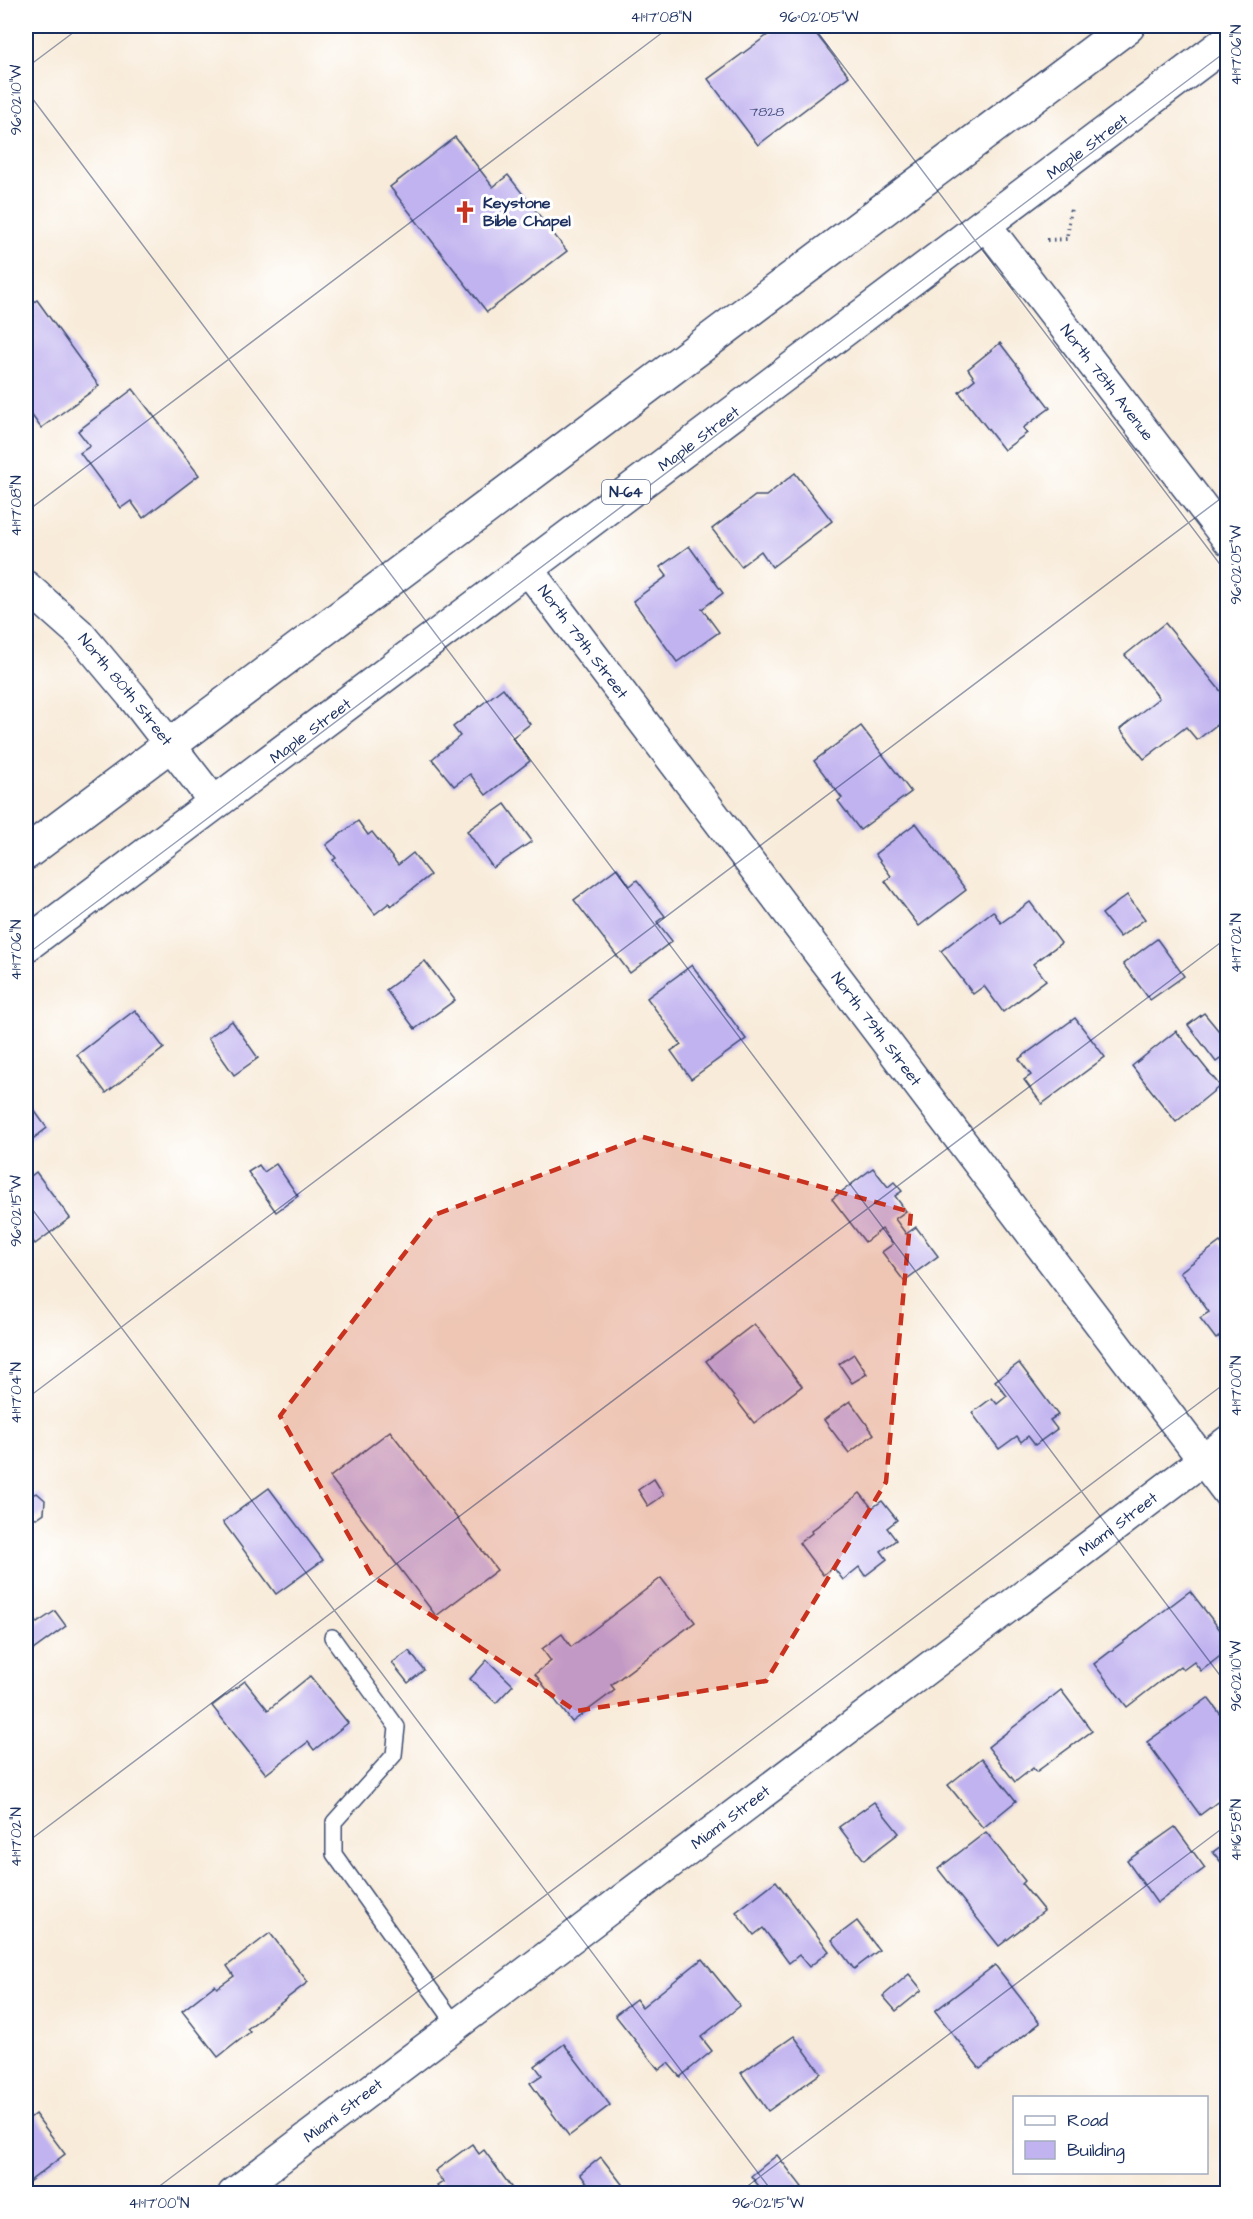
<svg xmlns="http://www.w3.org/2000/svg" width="1253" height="2219" viewBox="0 0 1253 2219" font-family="'Architects Daughter',sans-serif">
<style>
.building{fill:#c1b3ef}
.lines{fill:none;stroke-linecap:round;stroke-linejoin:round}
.lane-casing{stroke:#3c4b70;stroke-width:18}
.street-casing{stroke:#3c4b70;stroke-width:33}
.primary-casing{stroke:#3c4b70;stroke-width:36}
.path{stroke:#3c4b70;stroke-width:4;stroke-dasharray:1.5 4.5;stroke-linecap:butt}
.lane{stroke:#fff;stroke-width:15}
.street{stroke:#fff;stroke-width:30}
.primary{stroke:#fff;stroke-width:33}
.marked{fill:#c8321e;fill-opacity:0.2;stroke:#c8321e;stroke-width:4.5;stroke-dasharray:12 8;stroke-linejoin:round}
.ticks{fill:none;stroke:#1b2f5e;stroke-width:1.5;stroke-opacity:0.45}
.labels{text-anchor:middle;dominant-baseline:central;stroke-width:6;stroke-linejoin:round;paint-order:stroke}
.number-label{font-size:14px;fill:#445082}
.shield{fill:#fff;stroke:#5f6d8e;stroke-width:1.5}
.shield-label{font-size:15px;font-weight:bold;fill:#1b2f5e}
.street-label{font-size:16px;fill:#1b2f5e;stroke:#fff}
.poi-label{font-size:16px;font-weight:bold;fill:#1b2f5e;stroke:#fff;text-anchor:start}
.neatline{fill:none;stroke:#1b2f5e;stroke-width:2}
.ticks-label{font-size:15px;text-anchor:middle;fill:#1b2f5e}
</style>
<rect width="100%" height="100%" fill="#fff"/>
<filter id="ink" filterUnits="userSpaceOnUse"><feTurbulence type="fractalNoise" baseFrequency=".0167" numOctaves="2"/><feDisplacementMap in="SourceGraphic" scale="12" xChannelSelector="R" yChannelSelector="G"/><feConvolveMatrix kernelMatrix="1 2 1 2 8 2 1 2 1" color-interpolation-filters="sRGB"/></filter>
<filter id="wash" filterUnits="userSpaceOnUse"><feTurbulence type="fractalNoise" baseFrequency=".008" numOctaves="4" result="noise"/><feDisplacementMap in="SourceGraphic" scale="24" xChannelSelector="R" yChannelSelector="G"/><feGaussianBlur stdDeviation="1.35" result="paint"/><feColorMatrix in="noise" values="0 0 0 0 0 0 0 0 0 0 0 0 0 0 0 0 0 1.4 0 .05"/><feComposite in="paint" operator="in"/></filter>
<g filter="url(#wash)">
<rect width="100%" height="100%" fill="#f8ebd9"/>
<g id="blocks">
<g class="building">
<path d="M780,26H810L849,76L758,145L708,79Z"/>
<path d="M455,137L493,187L508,175L567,251L487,312L390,187Z"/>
<path d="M37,300L99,386L41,428L28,410L26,412V308Z"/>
<path d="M1000,343L1050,408L1023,428L1027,433L1004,450L959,392L975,379L968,369Z"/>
<path d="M133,389L199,475L143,518L131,501L121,508L80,453L90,446L78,431Z"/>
<path d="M795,473L832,521L772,567L761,551L741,566L712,529L755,496H766Z"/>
<path d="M689,546L723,593L702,609L719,632L677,662L633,601L667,576L660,567Z"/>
<path d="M1165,623L1228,700V716L1197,740L1186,727L1144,759L1120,729L1159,698L1125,655Z"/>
<path d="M503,688L530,724L512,738L530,761L486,795L470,774L454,786L432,759L460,736L453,727Z"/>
<path d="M861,726L911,792L860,830L838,801L842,798L814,761Z"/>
<path d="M505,804L532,841L493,868L467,831Z"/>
<path d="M358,821L368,835L372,832L398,865L413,853L430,875L391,906L389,903L375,914L333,860L336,858L326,845Z"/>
<path d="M916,823L966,890L919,926L885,881L891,876L875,854Z"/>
<path d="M617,868L630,886L637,880L665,916L657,922L672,941L630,973L574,900Z"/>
<path d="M1127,895L1145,919L1120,937L1102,914Z"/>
<path d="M1030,902L1061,943L1033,964L1046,980L1003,1012L984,986L973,994L941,951L993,911L1001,923Z"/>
<path d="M1157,939L1184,976L1150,1000L1123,964Z"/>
<path d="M425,961L455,1000L415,1029L386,990Z"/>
<path d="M692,965L746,1039L691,1079L671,1051L681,1044L647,998Z"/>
<path d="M135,1010L164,1048L106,1093L77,1055Z"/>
<path d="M1204,1013L1228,1042V1053L1216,1062L1188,1025Z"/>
<path d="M1075,1018L1105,1057L1042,1104L1024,1080L1031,1075L1019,1059Z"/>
<path d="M232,1021L258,1058L234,1075L208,1038Z"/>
<path d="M1176,1031L1220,1086L1176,1122L1132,1066Z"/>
<path d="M26,1099L47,1128L26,1144Z"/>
<path d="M276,1164L298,1196L276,1212L248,1172L259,1165L264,1172Z"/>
<path d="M873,1168L888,1187L894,1182L902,1191L895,1196L906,1211L895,1219L906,1234L916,1227L938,1256L904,1281L882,1252L893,1244L882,1229L865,1242L832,1199Z"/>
<path d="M36,1172L70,1218L35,1244L26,1232V1180Z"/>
<path d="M1220,1242L1228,1251V1330L1216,1339L1200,1318L1209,1312L1180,1272Z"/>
<path d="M754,1324L802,1386L754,1423L706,1361Z"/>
<path d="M854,1354L867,1374L852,1383L839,1364Z"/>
<path d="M1019,1363L1058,1415L1050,1420L1057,1429L1035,1445L1028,1436L1021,1442L1017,1436L999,1449L972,1413L992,1398L997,1404L1007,1396L995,1381Z"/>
<path d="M850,1401L874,1434L849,1453L824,1420Z"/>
<path d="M390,1431L497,1570L436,1616L330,1477Z"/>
<path d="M654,1479L664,1495L648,1506L638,1490Z"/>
<path d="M269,1488L323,1560L276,1594L223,1522Z"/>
<path d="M37,1493L45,1500L44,1513L37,1518L28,1517L26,1516V1496Z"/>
<path d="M860,1493L872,1508L882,1501L897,1520L887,1528L896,1540L881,1551L887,1559L865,1576L859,1567L843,1580L833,1567L823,1575L799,1543L812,1533L811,1531Z"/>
<path d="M661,1578L695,1622L611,1685L615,1690L572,1722L535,1674L551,1661L542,1649L562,1634L571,1647Z"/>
<path d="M1190,1591L1228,1640V1650L1201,1671L1194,1662L1183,1670L1180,1666L1127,1707L1094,1664Z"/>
<path d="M55,1611L66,1626L26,1655V1624L34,1618L37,1623Z"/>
<path d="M409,1651L424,1670L408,1683L392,1663Z"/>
<path d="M487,1660L513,1685L496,1703L470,1679Z"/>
<path d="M310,1676L348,1723L314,1750L308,1742L266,1774L212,1706L245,1681L268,1710Z"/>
<path d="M1061,1690L1092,1731L1036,1772L1033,1768L1015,1782L988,1747Z"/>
<path d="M1208,1698L1228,1724V1794L1200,1815L1147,1742Z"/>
<path d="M982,1758L1016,1801L983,1828L948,1785Z"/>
<path d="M874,1802L899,1833L864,1860L839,1827Z"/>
<path d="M1175,1827L1205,1868L1157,1903L1127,1861Z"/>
<path d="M986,1832L1025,1881L1022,1884L1044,1911L999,1946L938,1869Z"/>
<path d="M1228,1841V1871L1213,1852Z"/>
<path d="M776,1881L829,1951L809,1967L799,1955L789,1963L763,1928L754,1935L736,1912Z"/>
<path d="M857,1921L879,1950L854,1969L832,1940Z"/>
<path d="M270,1933L308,1982L247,2029L250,2032L218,2057L182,2011L215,1985L217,1988L234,1976L227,1966Z"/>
<path d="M702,1959L740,2006L701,2037L712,2051L680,2077L668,2063L659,2070L615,2015L636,1999L642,2007Z"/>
<path d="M995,1965L1040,2023L980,2069L935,2011Z"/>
<path d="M909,1974L922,1990L896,2011L883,1996Z"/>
<path d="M794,2036L821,2073L768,2111L741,2073Z"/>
<path d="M564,2044L610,2105L569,2136L530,2083L542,2075L535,2066Z"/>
<path d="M35,2114L65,2154L26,2184V2121Z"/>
<path d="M472,2144L479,2154L484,2150L516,2194H442L437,2186L443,2182L435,2171Z"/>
<path d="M777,2155L802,2187L793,2194H765L751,2176Z"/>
<path d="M601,2157L625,2188L618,2194H595L580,2174Z"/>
</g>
</g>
</g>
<g filter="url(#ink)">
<use href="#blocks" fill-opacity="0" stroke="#3c4b70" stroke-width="1.5"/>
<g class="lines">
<g class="lane-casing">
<path id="lane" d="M332,1637L397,1727L394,1755L334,1822V1854L456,2025"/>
</g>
<g class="street-casing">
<g id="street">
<path id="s1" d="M985,224L1228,540"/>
<path id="s2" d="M526,567L1228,1493"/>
<path id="s3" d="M26,586L79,633L131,695L215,803"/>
<path id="s4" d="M233,2194L1228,1441"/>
</g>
</g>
<g class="primary-casing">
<g id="primary">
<path d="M26,853L1128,26"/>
<path id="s5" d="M26,945L1228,41"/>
</g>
</g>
<path class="path" d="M1047,240L1067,239L1071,206"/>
<use href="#lane" class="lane"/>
<use href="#street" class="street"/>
<use href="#primary" class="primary"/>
</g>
</g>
<path class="marked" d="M643,1137L911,1212L886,1482L766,1681L576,1711L372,1576L280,1416L434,1215Z"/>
<path class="ticks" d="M813,26L1228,575M26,68L82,26M26,90L1228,1686M26,512L671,26M26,955L1228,50M26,1201L774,2194M26,1399L1228,493M26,1843L1228,937M149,2194L1228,1381M737,2194L1228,1824"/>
<defs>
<g id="church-bare" transform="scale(1.8)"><path d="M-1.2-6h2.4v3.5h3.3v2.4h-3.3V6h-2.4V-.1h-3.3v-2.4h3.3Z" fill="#c8321e" stroke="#fff" stroke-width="2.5" paint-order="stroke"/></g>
</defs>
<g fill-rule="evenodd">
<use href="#church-bare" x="465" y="212"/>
</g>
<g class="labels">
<g class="number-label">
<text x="767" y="112">7828</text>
</g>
<rect class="shield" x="602" y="480" width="48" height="24" rx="4.5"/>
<g class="shield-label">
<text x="626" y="492">N-64</text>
</g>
<g class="street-label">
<text stroke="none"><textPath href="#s5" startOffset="1328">Maple Street</textPath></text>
<text stroke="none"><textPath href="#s1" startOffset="200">North 78th Avenue</textPath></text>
<text stroke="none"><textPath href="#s5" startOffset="842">Maple Street</textPath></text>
<text stroke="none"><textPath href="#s2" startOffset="94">North 79th Street</textPath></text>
<text stroke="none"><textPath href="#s3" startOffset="144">North 80th Street</textPath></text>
<text stroke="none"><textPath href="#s5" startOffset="356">Maple Street</textPath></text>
<text stroke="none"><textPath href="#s2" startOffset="580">North 79th Street</textPath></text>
<text stroke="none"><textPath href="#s4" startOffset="1110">Miami Street</textPath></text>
<text stroke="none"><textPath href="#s4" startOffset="624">Miami Street</textPath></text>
<text stroke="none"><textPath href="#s4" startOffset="138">Miami Street</textPath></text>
</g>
<g class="poi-label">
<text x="483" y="203">Keystone<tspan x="483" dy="18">Bible Chapel</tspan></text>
</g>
</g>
<rect width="1253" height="2219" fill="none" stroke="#fff" stroke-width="66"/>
<rect x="1013" y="2096" width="195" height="78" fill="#ffffff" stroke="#a4acbf" stroke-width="1.5"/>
<rect x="1025" y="2116" width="30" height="9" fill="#ffffff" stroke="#a4acbf" stroke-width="1.5"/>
<text x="1067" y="2126" font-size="18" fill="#1b2f5e">Road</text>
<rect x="1025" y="2141" width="30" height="18" fill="#c1b3ef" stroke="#a4acbf" stroke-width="1.5"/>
<text x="1067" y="2156" font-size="18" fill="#1b2f5e">Building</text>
<rect x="33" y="33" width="1187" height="2153" class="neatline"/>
<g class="ticks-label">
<text x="661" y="22">41°17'08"N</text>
<text x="819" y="22">96°02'05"W</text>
<text transform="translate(1236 55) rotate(-90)" y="5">41°17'06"N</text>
<text transform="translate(16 100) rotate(-90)" y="5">96°02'10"W</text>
<text transform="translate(16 506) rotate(-90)" y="5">41°17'08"N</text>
<text transform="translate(1236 565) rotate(-90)" y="5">96°02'05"W</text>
<text transform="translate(1236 943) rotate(-90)" y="5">41°17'02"N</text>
<text transform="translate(16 950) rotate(-90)" y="5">41°17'06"N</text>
<text transform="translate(16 1211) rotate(-90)" y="5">96°02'15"W</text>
<text transform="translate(1236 1386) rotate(-90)" y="5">41°17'00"N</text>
<text transform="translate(16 1393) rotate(-90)" y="5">41°17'04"N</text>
<text transform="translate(1236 1676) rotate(-90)" y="5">96°02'10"W</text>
<text transform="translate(1236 1830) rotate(-90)" y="5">41°16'58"N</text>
<text transform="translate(16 1837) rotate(-90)" y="5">41°17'02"N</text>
<text x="159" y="2208">41°17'00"N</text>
<text x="768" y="2208">96°02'15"W</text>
</g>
</svg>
